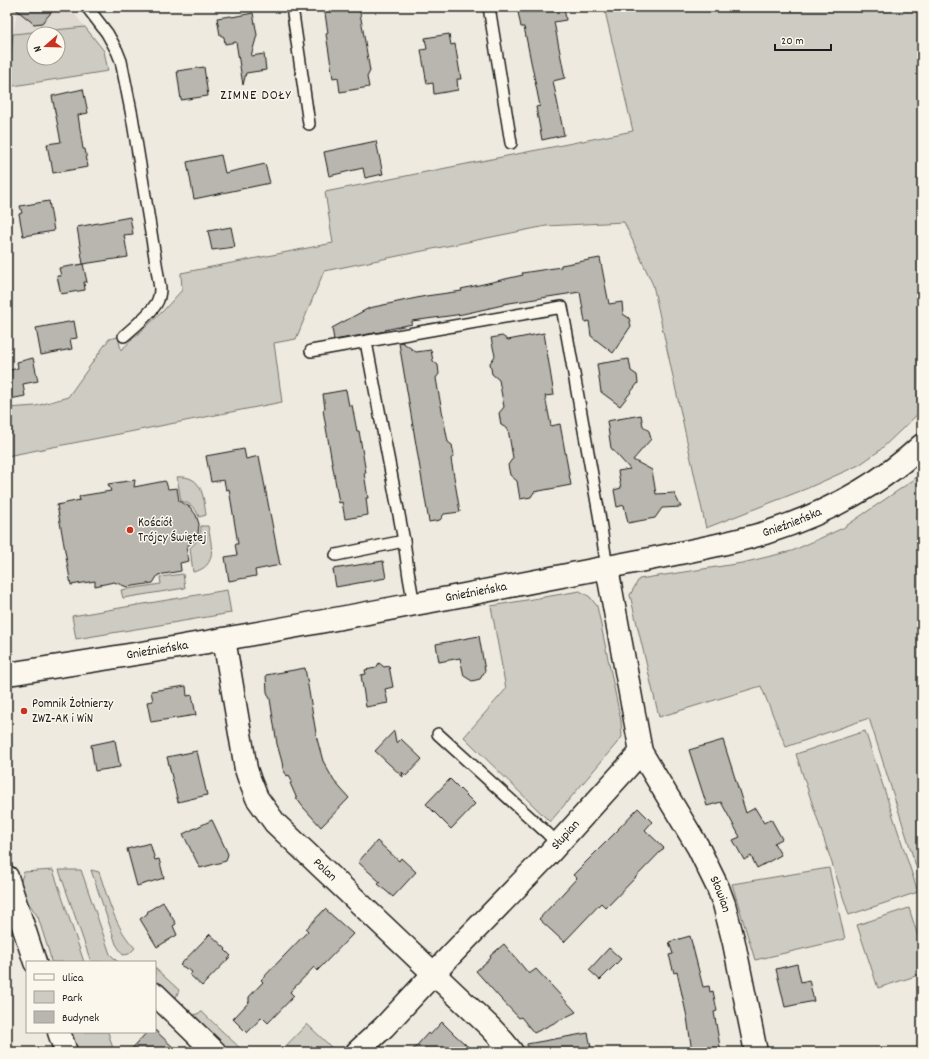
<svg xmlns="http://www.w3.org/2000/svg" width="929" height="1059" viewBox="0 0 929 1059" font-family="Dekko,sans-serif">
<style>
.built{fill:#dedad1}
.green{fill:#ceccc2;stroke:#75746f;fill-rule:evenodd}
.building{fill:#b9b6af;stroke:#1c1c1c}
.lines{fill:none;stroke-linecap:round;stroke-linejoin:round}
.service-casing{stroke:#1c1c1c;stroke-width:14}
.minor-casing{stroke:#1c1c1c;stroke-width:25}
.secondary-casing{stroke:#1c1c1c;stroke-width:25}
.service{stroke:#fbf7ec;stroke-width:11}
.minor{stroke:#fbf7ec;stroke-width:22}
.secondary{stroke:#fbf7ec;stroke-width:22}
.poi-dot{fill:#c8321e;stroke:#fbf7ec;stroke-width:1.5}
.labels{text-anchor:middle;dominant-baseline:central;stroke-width:3;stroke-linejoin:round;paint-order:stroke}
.street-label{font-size:13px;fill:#1c1c1c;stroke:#fbf7ec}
.poi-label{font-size:13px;fill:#1c1c1c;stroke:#fbf7ec;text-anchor:start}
.neighbourhood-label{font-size:14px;letter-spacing:1px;fill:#1c1c1c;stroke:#fbf7ec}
</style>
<rect width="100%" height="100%" fill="#eeeadf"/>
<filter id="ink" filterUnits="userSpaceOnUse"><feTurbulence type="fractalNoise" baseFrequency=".025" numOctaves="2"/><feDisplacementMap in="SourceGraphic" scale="8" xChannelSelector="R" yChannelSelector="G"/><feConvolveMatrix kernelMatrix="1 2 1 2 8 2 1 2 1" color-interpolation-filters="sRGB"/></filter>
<g filter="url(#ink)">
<path class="built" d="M18,7H69L85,27L13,34Z"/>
<g class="green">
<path d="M604,7H922V410L879,451L859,465L808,488L706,528L653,285L624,222L546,226L324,271L296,339L274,343L282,402L7,456V408L36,406L68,397L109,339L118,337L121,350L163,311L182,290L181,273L333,243L325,192L633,131Z"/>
<path d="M85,27L104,51L108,71L7,87L13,34ZM34,34H58V58H34Z"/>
<path d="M922,472V885L869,718L786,747L761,686L659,717L630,595L639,579L742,563L792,551L843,528L912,481Z"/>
<path d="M177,477C203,475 203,496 206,515L199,517C196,508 190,503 181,501Z"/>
<path d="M201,526H208C211,543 219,567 193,572L190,548C197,543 201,535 201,526Z"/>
<path d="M183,574L185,588L123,598L121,590L161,584L160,577Z"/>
<path d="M227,590L231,613L76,639L72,616Z"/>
<path d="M580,591L590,597L597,606L621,721L622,737L550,822L464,737L506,689L491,606Z"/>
<path d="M865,731L918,892L849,915L796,754Z"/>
<path d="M829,868L845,939L755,960L732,884Z"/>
<path d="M53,870L84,962H51L50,955L38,917L24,896L20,883L24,872Z"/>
<path d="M59,870H81L110,954L118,962H91Z"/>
<path d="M91,870L99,872C108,898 115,928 135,948L129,954L123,955L116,944Z"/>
<path d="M909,908L922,949V974L878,988L857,925Z"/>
<path d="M155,968L179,990L175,1000L155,986Z"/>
<path d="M202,1012L242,1050L241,1052H222L191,1016Z"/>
<path d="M307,1024L330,1046L334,1052H280Z"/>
<path d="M69,1032H108L114,1052H76Z"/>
</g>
<g class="building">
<path d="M13,7H56L42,23L34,24Z"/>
<path d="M324,7H359L370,71L367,77L369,87L340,92L338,77L333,78L326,34L328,33Z"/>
<path d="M517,7H564L566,20L554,22L565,78L553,81L564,135L542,140L536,107L540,106L524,27H521Z"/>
<path d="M253,13L257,35L251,56L264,54L266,70L246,73L243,85L236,42L225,44L224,37L220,35L217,18L231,16L232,17Z"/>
<path d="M449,34L451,45L455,44L461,79H457L458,90L434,94L433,83L427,84L421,50L427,49L425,38Z"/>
<path d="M204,67L208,96L181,100L177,71Z"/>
<path d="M83,89L88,113L78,115L83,149H85L88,167L53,173L51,161H50L47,144L61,142L52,96Z"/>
<path d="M376,141L383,174L365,178L363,168L329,176L324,152Z"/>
<path d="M221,155L225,173L265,164L270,183L194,199L187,162Z"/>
<path d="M49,201L54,231L23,236L19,214L22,213L20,206Z"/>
<path d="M130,217L133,234L124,235L128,257L83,264L87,282H84L85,290L61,294L57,276H61L59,268L83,264L77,227Z"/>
<path d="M231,227L235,247L212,250L208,231Z"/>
<path d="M600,258L609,304L622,302L623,314L629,318L631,326L613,353L591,336L589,321L585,322L580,292L503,304V305L463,314L412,321V324L385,330L386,331L334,340L332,328L369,308L426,296L462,291L461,289L523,275L522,273L561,267V265Z"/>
<path d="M74,321L77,338L70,339L72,349L41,355L36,328Z"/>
<path d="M544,333L554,395L545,396L551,426L560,424L571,485L534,492L531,497L520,499L517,481L510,475L508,465L513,458L508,429L501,425L499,413L504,407L499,380L492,374L490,363L495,356L491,338L502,336L508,340Z"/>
<path d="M402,342L416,352L431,350L433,361L438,365L439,374L436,378L438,390L448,442L452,445L454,455L451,459L460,512L444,514L440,520L429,522L399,343Z"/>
<path d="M33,358L38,381L23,384L25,396L10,399L9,393H7V371L18,368L17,362Z"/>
<path d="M629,359L631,371L637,375L638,383L620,406L601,392L597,364Z"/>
<path d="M346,390L349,406L352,405L357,431H359L366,473H364L368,498H366L368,515L345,519L342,502L339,503L323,410L325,409L323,394Z"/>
<path d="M641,415L643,426L649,431L651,439L633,460L652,470L656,494L674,493L681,507L662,508L655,518L628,523L624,505L617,507L614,490L621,488L618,471L630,469L611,448L607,421Z"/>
<path d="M244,449L246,459L259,456L280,565L255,570L256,576L229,581L225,557L237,555L235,544H238L229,489L226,490L224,480L211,482L206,456Z"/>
<path d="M135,480L134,487L165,481L166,482L168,489L177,488L179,501L190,507L196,515L199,524L198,534L193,542L186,547L189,561L180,563L181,570V571L158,575L153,583L127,587L114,582L95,586V581L71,585L57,505L80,500L79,497L80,496L111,491L108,484Z"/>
<path d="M383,561L386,578L336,587L333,569Z"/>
<path d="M479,636L485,671L480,679L472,681L464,676L460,658L439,662L436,644Z"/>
<path d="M379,663L384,667L389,666L393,687L385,689L388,703L366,707L361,675L366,674L365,670L376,668Z"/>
<path d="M305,668L317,739L323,761L334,781L349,798L321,827L303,807L297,799L290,783L292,782L289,775L287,776L283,769L282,762L277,744L270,699L267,692L266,675Z"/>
<path d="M186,686L187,696L192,695L196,715L151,722L147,702L153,701L151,691Z"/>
<path d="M394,731L396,742L397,743L401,739L422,759L406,776L402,772L403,777L375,751Z"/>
<path d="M115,740L120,767L95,771L91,745Z"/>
<path d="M723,740L746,813L755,808L764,823L771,819L782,839L774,843L781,855L757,868L751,856L744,860L733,840L740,837L721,802L707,806L689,750Z"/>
<path d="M197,751L207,795L178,802L167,757Z"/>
<path d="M450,779L475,804L451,829L426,804Z"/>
<path d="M638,808L652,822L645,830L664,848L606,908L601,903L564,942L539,919L577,878L573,875L619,829H618Z"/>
<path d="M212,820L228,854L226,861L200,868L183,834Z"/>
<path d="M377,841L399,861L401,858L416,872L393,897L378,884L380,882L358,862Z"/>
<path d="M150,843L155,860L159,859L164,878L137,886L127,849Z"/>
<path d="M163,902L176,924L173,926L177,935L157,947L140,919L147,914L148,911Z"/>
<path d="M325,909L353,934L317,971L314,967L290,992L294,996L268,1023L262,1017L247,1033L233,1019L249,1002V997L263,982L261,980L308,931L306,929Z"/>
<path d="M210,934L226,949L225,950L231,956L202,986L190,975L192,972L180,965Z"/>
<path d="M690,936L703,987L709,986L710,992L713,991L717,1011L714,1012L721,1052H692L687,1017L677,972L674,973L669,955L673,954L669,942Z"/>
<path d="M504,944L529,974L536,969L576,1012L534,1033L521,1017L519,1018L500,998L476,971L491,958L490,956Z"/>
<path d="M609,948L621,959L600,980L589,970Z"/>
<path d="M797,964L801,982L809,980L814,1001L785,1007L776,969Z"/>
<path d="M442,1022L455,1035L474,1052H411L428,1033L430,1035Z"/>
<path d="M155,1030L178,1052H129L147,1032H155Z"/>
<path d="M588,1033L592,1052H528L527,1044Z"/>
</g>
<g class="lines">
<g class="service-casing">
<g id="service">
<path d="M87,7L107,33L117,51L121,61L132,116L160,288C160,294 159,299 156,304C149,315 134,327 124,336"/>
<path d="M292,7L309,124"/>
<path d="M489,7L511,143"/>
<path d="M366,342L404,541L409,577L414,605"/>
<path d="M311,351L562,307L599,514L607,568"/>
<path d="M336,555L404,541"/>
<path d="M438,734L547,833L558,844"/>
</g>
</g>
<g class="minor-casing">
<g id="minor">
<path id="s1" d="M607,568L641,752L698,847L718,888L724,904L734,943L756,1052"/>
<path id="s2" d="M224,639L246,769L250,781L257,798L275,823L491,1028L503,1041L512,1052"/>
<path id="s3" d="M7,674C79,663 152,652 224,639C306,625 388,609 469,594C526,583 582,572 639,561C681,553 724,545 765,533C822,515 878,486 922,445"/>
<path d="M155,994L215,1052"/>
<path id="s4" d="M357,1052L384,1027L452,954L547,856L623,772L641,752"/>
</g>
</g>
<g class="secondary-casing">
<g id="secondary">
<path d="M7,877L35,962"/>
<path d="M59,1032L66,1052"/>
</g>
</g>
<use href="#service" class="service"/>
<use href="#minor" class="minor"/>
<use href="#secondary" class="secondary"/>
</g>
</g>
<g class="poi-dot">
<circle cx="130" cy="530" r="4"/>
<circle cx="24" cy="711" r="4"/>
</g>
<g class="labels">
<g class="street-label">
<text stroke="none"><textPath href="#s3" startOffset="800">Gnieźnieńska</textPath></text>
<text stroke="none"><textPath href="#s3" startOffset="476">Gnieźnieńska</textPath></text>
<text stroke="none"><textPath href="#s3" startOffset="152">Gnieźnieńska</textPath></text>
<text stroke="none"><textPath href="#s4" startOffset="301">Słupian</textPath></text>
<text stroke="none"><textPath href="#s2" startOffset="262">Polan</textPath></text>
<text stroke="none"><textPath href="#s1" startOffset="350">Słowian</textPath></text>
</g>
<g class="poi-label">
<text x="138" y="523">Kościół<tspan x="138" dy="15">Trójcy Świętej</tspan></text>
<text x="32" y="704">Pomnik Żołnierzy<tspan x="32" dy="15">ZWZ-AK i WiN</tspan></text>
</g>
<g class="neighbourhood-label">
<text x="256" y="96">ZIMNE DOŁY</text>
</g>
</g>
<rect width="929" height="1059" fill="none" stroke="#fbf7ec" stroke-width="24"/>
<rect x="12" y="12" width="905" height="1035" fill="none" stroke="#1c1c1c" stroke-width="1.5" filter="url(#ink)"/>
<rect x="26" y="961" width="130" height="72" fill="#fbf7ec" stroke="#a29f99"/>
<rect x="34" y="974" width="20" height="6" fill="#fbf7ec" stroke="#a29f99"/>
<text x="62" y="981" font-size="12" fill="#1c1c1c">Ulica</text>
<rect x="34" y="991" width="20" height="12" fill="#ceccc2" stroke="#a29f99"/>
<text x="62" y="1001" font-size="12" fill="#1c1c1c">Park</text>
<rect x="34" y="1011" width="20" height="12" fill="#b9b6af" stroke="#a29f99"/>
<text x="62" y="1021" font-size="12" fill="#1c1c1c">Budynek</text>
<g transform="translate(46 46) rotate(250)"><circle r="19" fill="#fbf7ec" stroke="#a29f99"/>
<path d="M0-3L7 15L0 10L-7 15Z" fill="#c8321e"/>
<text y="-6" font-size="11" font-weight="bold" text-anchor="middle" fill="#1c1c1c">N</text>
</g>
<path d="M775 44v6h56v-6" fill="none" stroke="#1c1c1c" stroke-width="2"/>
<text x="781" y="44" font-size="12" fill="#1c1c1c" stroke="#fbf7ec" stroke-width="3" paint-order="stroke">20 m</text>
</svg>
